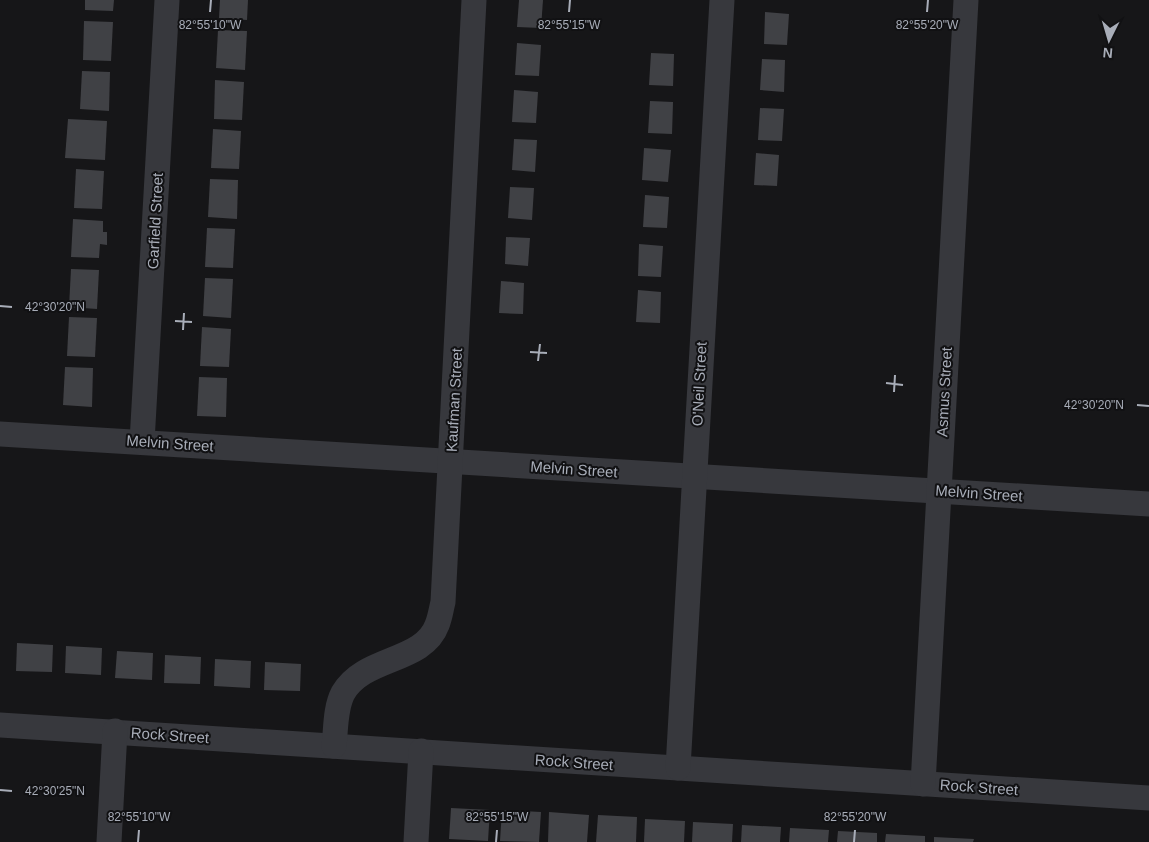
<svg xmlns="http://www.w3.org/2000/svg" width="1149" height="842" viewBox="0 0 1149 842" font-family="Arial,sans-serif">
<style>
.building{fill:#404145}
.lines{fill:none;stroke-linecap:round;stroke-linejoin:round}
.street{stroke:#37383d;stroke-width:25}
.ticks{fill:none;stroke:#a8adb8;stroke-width:2}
.labels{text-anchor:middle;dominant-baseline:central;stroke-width:4;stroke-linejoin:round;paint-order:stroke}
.street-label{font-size:15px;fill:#a8adb8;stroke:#111113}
.ticks-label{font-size:12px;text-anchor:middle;fill:#a8adb8;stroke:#111113;stroke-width:4;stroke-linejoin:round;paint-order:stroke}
</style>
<rect width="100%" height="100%" fill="#161618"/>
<g class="building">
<path d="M85,0H114L113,11L85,10Z"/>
<path d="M220,0H248L247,20L219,18Z"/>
<path d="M519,0H543L541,28L517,27Z"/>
<path d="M765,12L789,14L787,45L764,44Z"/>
<path d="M84,21L113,22L111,61L83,60Z"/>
<path d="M218,30L247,31L245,70L216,68Z"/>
<path d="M517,43L541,45L539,76L515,75Z"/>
<path d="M651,53L674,54L673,86L649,85Z"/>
<path d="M762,59L785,60L784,92L760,90Z"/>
<path d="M82,71L110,72L109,111L80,109Z"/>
<path d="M215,80L244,82L242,120L214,119Z"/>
<path d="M514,90L538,92L536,123L512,122Z"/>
<path d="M650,101L673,102L672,134L648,133Z"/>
<path d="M760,108L784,109L782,141L758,140Z"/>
<path d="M68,119L107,121L105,160L65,158Z"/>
<path d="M213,129L241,131L239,169L211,168Z"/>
<path d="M514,139L537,140L535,172L512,170Z"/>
<path d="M644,148L671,150L668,182L642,180Z"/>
<path d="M756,153L779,155L777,186L754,185Z"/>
<path d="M76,169L104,171L102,209L74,208Z"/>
<path d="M210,179L238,180L237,219L208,217Z"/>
<path d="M510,187L534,188L532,220L508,218Z"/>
<path d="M645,195L669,197L667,228L643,227Z"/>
<path d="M73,219L103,221V232H107V245L100,244L99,258L71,257Z"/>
<path d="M207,228L235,229L233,268L205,267Z"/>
<path d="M506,237L530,238L528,266L505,264Z"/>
<path d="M639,244L663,246L661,277L638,276Z"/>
<path d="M71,269L99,270L97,309L69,307Z"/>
<path d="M205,278L233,279L231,318L203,316Z"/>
<path d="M501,281L524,283L523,314L499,313Z"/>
<path d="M638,290L661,292L660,323L636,322Z"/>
<path d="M69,317L97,318L95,357L67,356Z"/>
<path d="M202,327L231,329L229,367L200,366Z"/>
<path d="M65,367L93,368L92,407L63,405Z"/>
<path d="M199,377L227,378L226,417L197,416Z"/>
<path d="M17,643L53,645L52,672L16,671Z"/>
<path d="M66,646L102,648L101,675L65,673Z"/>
<path d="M117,651L153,653L152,680L115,678Z"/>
<path d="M165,655L201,657L200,684L164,683Z"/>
<path d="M215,659L251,661L250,688L214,686Z"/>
<path d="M265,662L301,664L300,691L264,690Z"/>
<path d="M451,808L490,810L488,841L449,839Z"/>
<path d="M502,810L541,812L539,842L500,841Z"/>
<path d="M549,812L589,815L587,842H548Z"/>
<path d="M598,815L637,817L636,842H596Z"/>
<path d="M645,819L685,821L684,842H644Z"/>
<path d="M693,822L733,824L732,842H692Z"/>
<path d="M742,825L781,827L780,842H741Z"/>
<path d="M790,828L829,830L828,842H789Z"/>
<path d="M838,831L877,833V842H837Z"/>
<path d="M886,834L925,836V842H885Z"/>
<path d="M934,837L974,839L973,842H934Z"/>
</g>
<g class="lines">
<g class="street">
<path d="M0,434L1149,504"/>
<path d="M142,442L167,0"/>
<path d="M0,725L1149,798"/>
<path d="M334,746C336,729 335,708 343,693C364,656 423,663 437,625C440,618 441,610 443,602L474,0"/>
<path d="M678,768L722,0"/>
<path d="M923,784L966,0"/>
<path d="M109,842L115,731"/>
<path d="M416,842L421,751"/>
</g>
</g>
<path class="ticks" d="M210,12L211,0M569,12L570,0M927,12L928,0M0,306L12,307M175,321L192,322M183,330L184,313M530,352L547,353M538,361L540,344M886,383L903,385M894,392L895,375M1137,405L1149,406M0,790L12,791M138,842L139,830M496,842L497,830M854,842L855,830"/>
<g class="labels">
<g class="street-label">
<text transform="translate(155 221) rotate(-87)">Garfield Street</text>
<text transform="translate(699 384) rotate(-87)">O'Neil Street</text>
<text transform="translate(944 392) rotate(-87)">Asmus Street</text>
<text transform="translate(454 400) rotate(-87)">Kaufman Street</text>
<text transform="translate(170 443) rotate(4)">Melvin Street</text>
<text transform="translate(574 469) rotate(4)">Melvin Street</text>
<text transform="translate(979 493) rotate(4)">Melvin Street</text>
<text transform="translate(170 735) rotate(4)">Rock Street</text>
<text transform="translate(574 762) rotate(4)">Rock Street</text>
<text transform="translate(979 787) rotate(4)">Rock Street</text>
</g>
</g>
<g class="ticks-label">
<text x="210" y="29">82°55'10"W</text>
<text x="569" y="29">82°55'15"W</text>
<text x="927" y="29">82°55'20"W</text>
<text x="55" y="311">42°30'20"N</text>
<text x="1094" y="409">42°30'20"N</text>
<text x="55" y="795">42°30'25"N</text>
<text x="139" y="821">82°55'10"W</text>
<text x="497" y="821">82°55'15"W</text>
<text x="855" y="821">82°55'20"W</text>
</g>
<g transform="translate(1109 40) rotate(185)" stroke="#111113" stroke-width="4" paint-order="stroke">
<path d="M0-4L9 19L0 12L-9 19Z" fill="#a8adb8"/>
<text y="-8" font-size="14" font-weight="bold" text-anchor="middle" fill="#a8adb8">N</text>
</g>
</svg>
